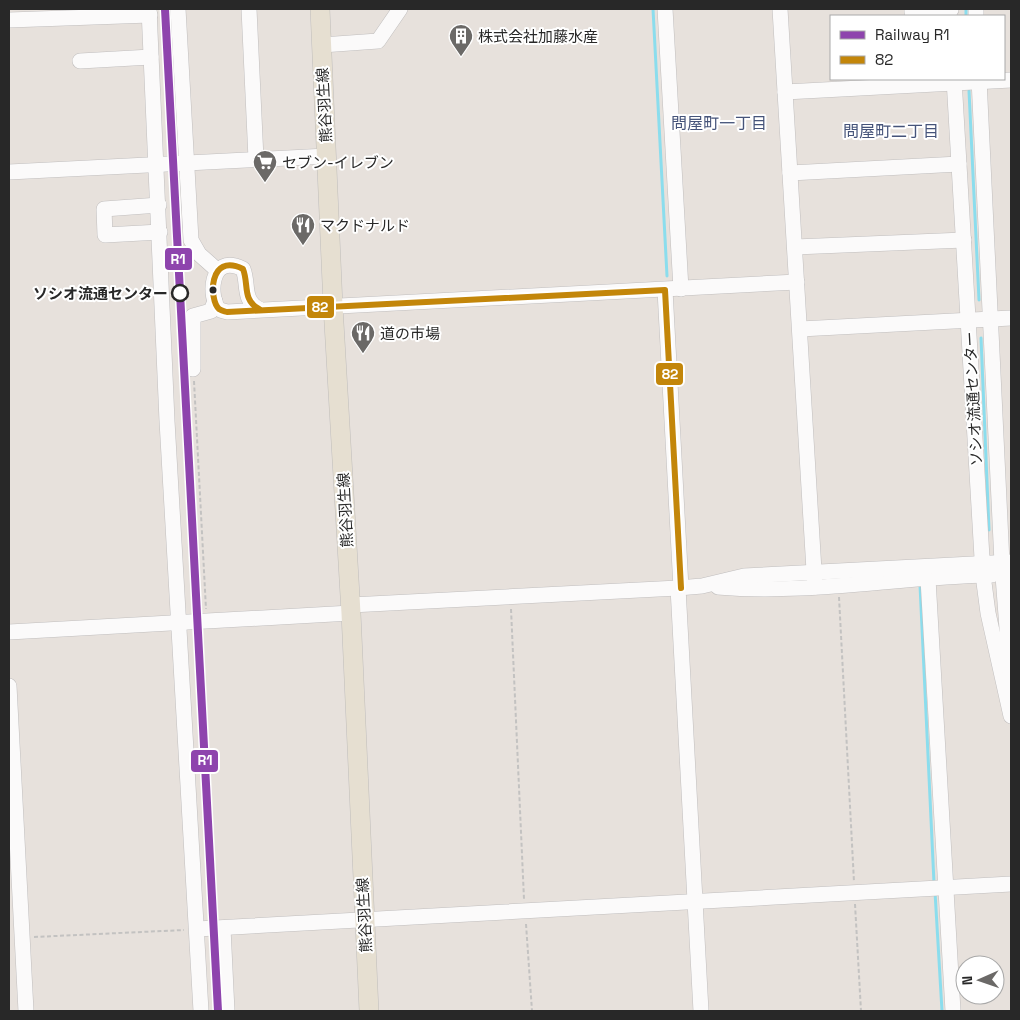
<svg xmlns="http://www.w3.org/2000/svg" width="1020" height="1020" viewBox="0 0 1020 1020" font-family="'Space Grotesk','Noto Sans JP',sans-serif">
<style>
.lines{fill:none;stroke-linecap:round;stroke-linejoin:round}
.stream{stroke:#8bdded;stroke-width:3}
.minor-casing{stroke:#c0bebe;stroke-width:16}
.major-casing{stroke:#bfbdbb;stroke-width:20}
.path{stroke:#c3c2c1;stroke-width:2;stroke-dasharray:4 2.5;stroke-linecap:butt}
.minor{stroke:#fbfafa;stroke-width:15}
.major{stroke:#e6dfd1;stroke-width:19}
.bus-1-casing{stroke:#fff;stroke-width:10}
.bus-1{stroke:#c3860a;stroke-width:6}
.rail-1-casing{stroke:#fff;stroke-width:11}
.rail-1{stroke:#8e44ad;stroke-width:8}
.bus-dot{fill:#282828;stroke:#fff;stroke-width:2}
.stop-dot{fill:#fff;stroke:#282828;stroke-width:2.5}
.labels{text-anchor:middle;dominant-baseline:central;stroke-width:4;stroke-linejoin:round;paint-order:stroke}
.poi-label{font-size:15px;fill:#282828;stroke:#fff;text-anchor:start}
.street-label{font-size:15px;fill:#282828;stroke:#fff}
.stop-label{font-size:15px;font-weight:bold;fill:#282828;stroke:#fff;text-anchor:end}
.neighbourhood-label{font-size:16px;fill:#46547a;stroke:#fff}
.line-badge{stroke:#fff;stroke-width:2}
.badge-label{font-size:14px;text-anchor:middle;font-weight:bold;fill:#fff}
</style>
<rect width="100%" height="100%" fill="#e7e1dc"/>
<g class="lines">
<g class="stream">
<path d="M653,9L667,276"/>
<path d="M966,9V16"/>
<path d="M969,91L979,300"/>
<path d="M981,338L989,530"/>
<path d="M920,585L934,883"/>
<path d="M935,892L942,1011"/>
</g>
<g class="minor-casing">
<g id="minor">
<path d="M149,9L167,421L201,1011"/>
<path d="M178,9L191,240L199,254L217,270"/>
<path d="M249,9L256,159"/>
<path d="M665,9L681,289"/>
<path d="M780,9L815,587"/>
<path d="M976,9V16"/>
<path d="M912,12L951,10"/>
<path d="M9,20L150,15"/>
<path d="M322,45L378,41L400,9"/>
<path d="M80,61L151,57"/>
<path d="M954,79L983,575L988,613L1011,716"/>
<path d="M979,79L1002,563L1011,681"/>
<path d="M785,92L1011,80"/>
<path d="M9,172L327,156"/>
<path d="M790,173L959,164"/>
<path d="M159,205L104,209L105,235L160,232"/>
<path d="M795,247L964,240"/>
<path d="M665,290L681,588"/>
<path d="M259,309C242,300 249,284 243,269C208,252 209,300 219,309C222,311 224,311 227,312L797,282"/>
<path d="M800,329L1011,318"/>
<path d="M193,369V316L211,311L215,301"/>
<path d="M928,579L953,1011"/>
<path d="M718,587C809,595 901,576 992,575"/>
<path d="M678,588L701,1011"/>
<path d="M351,605L678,588L702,586L744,576L1011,562"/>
<path d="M9,632L351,613"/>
<path d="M9,686L26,1011"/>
<path d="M223,928L227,1011"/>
<path d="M197,929L1011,884"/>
</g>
</g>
<g class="major-casing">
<path id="major" d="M320,9L333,306L351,613L369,1011"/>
</g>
<g class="path">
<path d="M194,381L206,609"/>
<path d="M839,597L854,882"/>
<path d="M511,609L524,899"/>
<path d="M855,904L861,1011"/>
<path d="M526,924L532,1011"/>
<path d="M34,937L184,930"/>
</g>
<use href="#minor" class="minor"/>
<use href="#major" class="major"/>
<g class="bus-1-casing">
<path id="bus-1" d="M259,309C242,300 249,284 243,269C208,252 209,300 219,309C222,311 224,311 227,312L665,290L681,588"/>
</g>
<use href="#bus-1" class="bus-1"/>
<g class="rail-1-casing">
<path id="rail-1" d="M165,9L218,1011"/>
</g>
<use href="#rail-1" class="rail-1"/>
</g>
<defs>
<g id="building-pin" transform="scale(1.25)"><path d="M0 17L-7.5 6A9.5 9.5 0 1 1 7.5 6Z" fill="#6b6967" stroke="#fff"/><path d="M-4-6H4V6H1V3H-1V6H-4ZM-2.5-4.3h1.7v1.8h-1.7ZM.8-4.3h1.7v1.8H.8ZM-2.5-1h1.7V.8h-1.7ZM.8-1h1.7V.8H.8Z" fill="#fff"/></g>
<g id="supermarket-pin" transform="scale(1.25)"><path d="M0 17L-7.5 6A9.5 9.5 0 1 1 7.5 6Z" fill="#6b6967" stroke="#fff"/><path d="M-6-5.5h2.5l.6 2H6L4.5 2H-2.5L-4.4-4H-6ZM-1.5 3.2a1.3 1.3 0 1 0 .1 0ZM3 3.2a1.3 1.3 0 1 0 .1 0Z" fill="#fff"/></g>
<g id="restaurant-pin" transform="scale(1.25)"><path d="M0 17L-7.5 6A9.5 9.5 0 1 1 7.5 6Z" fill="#6b6967" stroke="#fff"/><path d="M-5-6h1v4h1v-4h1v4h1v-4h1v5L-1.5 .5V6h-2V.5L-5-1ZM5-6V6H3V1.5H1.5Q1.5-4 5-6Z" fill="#fff"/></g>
</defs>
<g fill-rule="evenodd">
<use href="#building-pin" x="461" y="36"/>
<use href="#supermarket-pin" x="265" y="162"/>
<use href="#restaurant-pin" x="303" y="225"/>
<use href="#restaurant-pin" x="363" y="333"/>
</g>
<circle class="bus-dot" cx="213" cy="290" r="4.5"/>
<circle class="stop-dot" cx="180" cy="293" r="8"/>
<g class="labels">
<g class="poi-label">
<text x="478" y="36">株式会社加藤水産</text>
<text x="282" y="162">セブン-イレブン</text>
<text x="320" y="225">マクドナルド</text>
<text x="380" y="333">道の市場</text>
</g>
<g class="street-label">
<text transform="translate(324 105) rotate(-93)">熊谷羽生線</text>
<text transform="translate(973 399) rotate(-93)">ソシオ流通センター</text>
<text transform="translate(345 510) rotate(-93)">熊谷羽生線</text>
<text transform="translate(364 915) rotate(-93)">熊谷羽生線</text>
</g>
<g class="stop-label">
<text x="168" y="293">ソシオ流通センター</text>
</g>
<g class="neighbourhood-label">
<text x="719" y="123">問屋町一丁目</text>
<text x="891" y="131">問屋町二丁目</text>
</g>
</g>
<g class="line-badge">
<rect x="164" y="247" width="29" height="24" rx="5" fill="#8e44ad"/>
<rect x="306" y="295" width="29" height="24" rx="5" fill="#c3860a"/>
<rect x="655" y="362" width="29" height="24" rx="5" fill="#c3860a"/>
<rect x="190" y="749" width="29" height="24" rx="5" fill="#8e44ad"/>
</g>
<g class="badge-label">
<text x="178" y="264">R1</text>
<text x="320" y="312">82</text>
<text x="670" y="379">82</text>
<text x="205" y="765">R1</text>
</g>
<rect width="1020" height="1020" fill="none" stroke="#282828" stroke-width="20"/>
<rect x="830" y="15" width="175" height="65" fill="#ffffff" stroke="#a9a9a9"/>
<rect x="840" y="31" width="25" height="8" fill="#8e44ad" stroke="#a9a9a9"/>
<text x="875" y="40" font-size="15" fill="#282828">Railway R1</text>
<rect x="840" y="56" width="25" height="8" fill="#c3860a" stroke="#a9a9a9"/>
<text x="875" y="65" font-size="15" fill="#282828">82</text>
<g transform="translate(980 980) rotate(268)"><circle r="24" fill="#ffffff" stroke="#a9a9a9"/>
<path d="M0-4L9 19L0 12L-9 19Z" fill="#6b6967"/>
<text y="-8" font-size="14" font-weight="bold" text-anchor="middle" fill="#282828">N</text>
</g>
</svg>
